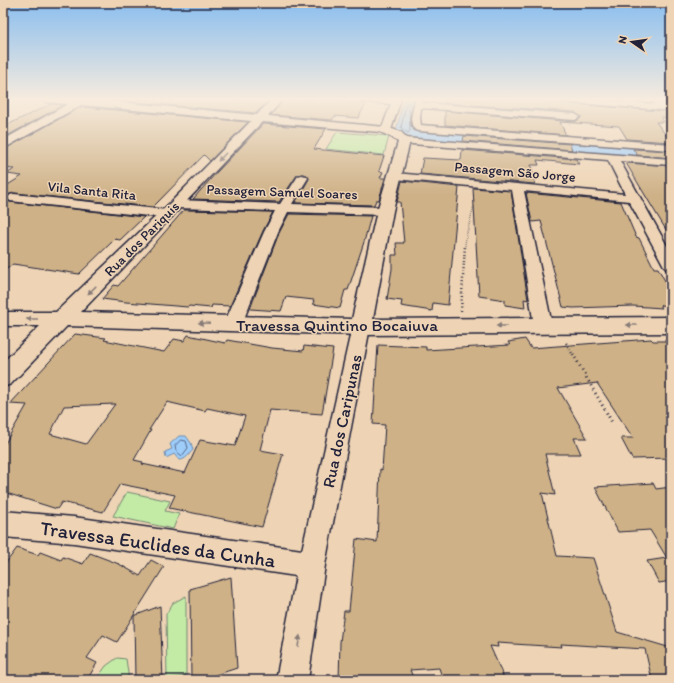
<svg xmlns="http://www.w3.org/2000/svg" width="674" height="683" viewBox="0 0 674 683" font-family="Itim,sans-serif">
<style>
.green{fill:#c3eba6;stroke:#728670}
.water{fill:#9ecdfa;stroke:#6c89ae}
.lines{fill:none;stroke-linecap:round;stroke-linejoin:round}
.shore{stroke:#546687;stroke-width:1}
.building{fill:#ceb187;stroke:#22223b;fill-rule:evenodd}
.minor-casing{stroke:#22223b;stroke-width:3}
.tertiary-casing{stroke:#22223b;stroke-width:3}
.path-far2{stroke:#22223b;stroke-width:1.5;stroke-dasharray:0.5 1.5;stroke-linecap:butt}
.path-far1{stroke:#22223b;stroke-width:2.5;stroke-dasharray:1 2.5;stroke-linecap:butt}
.path{stroke:#22223b;stroke-width:3;stroke-dasharray:1 3.5;stroke-linecap:butt}
.minor{fill:#eed4b5;fill-rule:evenodd}
.tertiary{fill:#eed4b5;fill-rule:evenodd}
.oneway{fill:#887b78}
.labels{text-anchor:middle;dominant-baseline:central;stroke-width:3;stroke-linejoin:round;paint-order:stroke}
.far-street-label{font-size:14px;fill:#22223b;stroke:#eed4b5}
.street-label{font-size:17px;fill:#22223b;stroke:#eed4b5}
.near-street-label{font-size:20px;fill:#22223b;stroke:#eed4b5}
</style>
<rect width="100%" height="100%" fill="#eed4b5"/>
<filter id="ink" filterUnits="userSpaceOnUse"><feTurbulence type="fractalNoise" baseFrequency=".025" numOctaves="2"/><feDisplacementMap in="SourceGraphic" scale="8" xChannelSelector="R" yChannelSelector="G"/><feConvolveMatrix kernelMatrix="1 2 1 2 8 2 1 2 1" color-interpolation-filters="sRGB"/></filter>
<g filter="url(#ink)">
<g class="green">
<path d="M337,132L389,136L384,155L326,149Z"/>
<path d="M127,492L170,501L165,511L179,514L173,529L113,516Z"/>
<path d="M186,596V676L167,679L166,614L173,603Z"/>
<path d="M117,658L126,659L129,680H96L106,666Z"/>
</g>
<g class="water">
<path d="M404,99H415L412,127L418,129L671,151V160L417,139L396,131Z"/>
<path d="M179,436H186L191,443L193,450C188,455 186,460 179,460L174,454L166,458L165,452L172,449L170,444Z"/>
</g>
<g class="lines">
<g class="shore">
<path d="M409,103L410,131L408,133L401,128L406,104Z"/>
<path d="M181,440L186,441L188,448L182,456L176,451L175,446Z"/>
</g>
</g>
<g class="building">
<path d="M102,99H270L256,113Z"/>
<path d="M284,99H333L366,104L358,118L335,116L332,120L271,115Z"/>
<path d="M445,99H543L544,102L663,111L668,107L663,100L671,101V118L661,117L664,122H656L671,142L627,139L619,126L560,122L566,135L445,125V111L575,122L581,118L575,112L445,103Z"/>
<path d="M51,104L63,105L3,138V127Z"/>
<path d="M81,107L248,122L210,161L204,155L153,207L14,193L10,194L7,199L10,202L144,217L120,240L115,239L79,274L13,264L3,272V188L22,176L7,174L14,169L3,168V150Z"/>
<path d="M263,124L326,129L314,149L384,156L379,171L383,172L380,178H385L379,200H376L374,205L295,203L309,179L307,175L302,174L297,175L279,202L193,199L217,172Z"/>
<path d="M464,136L570,144L572,150L463,141Z"/>
<path d="M633,149L671,151V158L637,155Z"/>
<path d="M462,150L576,159L579,164L537,160L539,165H531L535,184L420,174L423,158L461,160Z"/>
<path d="M626,163L671,166V238L651,205Z"/>
<path d="M402,181L459,187L448,305L433,303L432,311L401,306L402,301L387,299L392,269V255H397L396,243H404L400,202H397Z"/>
<path d="M473,188L511,191L528,300L524,299L525,308L505,305V300L479,296Z"/>
<path d="M526,193L621,202L636,237L639,238L654,268H658L671,292V306L660,305L662,308L633,306L573,308L563,307L541,221L532,222Z"/>
<path d="M184,210L273,212L263,231L230,306L212,305L211,308L189,306L188,307L126,302L102,299L114,285L118,286Z"/>
<path d="M289,214L371,216L364,242L348,290H345L340,308L313,304L314,300L286,297L281,311L250,309L279,233Z"/>
<path d="M75,334L106,338L104,340L164,352L174,339L184,341L188,335L225,343L227,340L272,348L303,351L304,346L333,349L322,414L270,410L260,450L283,454L262,527L169,508L175,495L120,484L103,512L62,502L57,509L3,492V447L27,405L10,404ZM167,402L205,411L207,408L245,416L235,446L200,440L185,473L142,464L143,462L134,460L151,430H149ZM115,404L86,444L50,434L64,406Z"/>
<path d="M525,339L531,348L651,339L653,341H671V458L632,459L621,438H633L597,383L558,388L587,438H574L581,454H545L555,495L542,493L557,556L593,558L617,632L671,648V680H652L645,649L561,644L562,647L497,643L498,647L490,646L505,680H443L439,668L410,670L414,680H339L340,642L344,611H349L356,539L377,542L380,469L382,470L385,425L373,424L378,345L426,347V350L510,345L508,342Z"/>
<path d="M653,483L656,489L671,487V581L659,583L647,561L667,558L650,530L618,532L595,487Z"/>
<path d="M17,548L38,555L40,552L61,560L63,557L83,564L90,553L119,564L140,576L151,560L164,567L117,642L103,635L87,658L97,663L87,680H3V567Z"/>
<path d="M231,577L237,668L200,680H191L190,589Z"/>
<path d="M160,606L163,680H135L134,616Z"/>
</g>
<g class="lines">
<g class="minor-casing">
<g id="minor">
<path d="M347,99H401L391,130L386,133L381,130L391,104L351,101Z"/>
<path d="M415,99H423L422,103L575,114L580,117L575,120L421,108L420,118L421,125L671,144V150L418,131L415,130L412,125L411,118Z"/>
<path d="M550,99H589L655,104L651,99H660L667,107L663,110L554,101Z"/>
<path d="M404,138L671,159V165L620,161L671,253V271L666,269L664,266L629,201L524,191L552,325L549,329L543,331L537,329L534,325L512,190L395,179L391,178L389,176L391,174L395,173L625,194L608,160L400,143L399,141L400,139Z"/>
<path d="M302,175L306,176L308,178L292,204L385,207L390,208L391,211L390,214L385,215L288,212L278,232L242,324L239,328L233,330L227,328L224,324L264,232L275,211L177,208L173,207L171,204L173,201L177,200L280,204L298,176Z"/>
<path d="M14,194L167,210L172,211L173,214L172,217L167,218L10,201L8,198L10,195Z"/>
<path d="M361,321L367,323L370,327L325,565L308,680H276L296,576L74,543L3,537V511L74,517L302,550L352,327L355,323Z"/>
</g>
</g>
<g class="tertiary-casing">
<path id="tertiary" d="M41,99H85L257,115L272,99H283L268,116L386,127L401,132L410,141L393,211L373,319L671,317V333L361,335L67,326L11,384L3,387V362L40,326H3V312H56L172,201L251,121L81,105L3,149V140L68,104L46,102ZM262,122L380,132L393,138L398,142L377,211L352,319L81,312Z"/>
</g>
<path class="path-far2" d="M465,246L466,236L474,206"/>
<g class="path-far1">
<path d="M461,311L465,245"/>
<path d="M566,343L573,355"/>
</g>
<path class="path" d="M573,354L613,424"/>
<use href="#minor" class="minor"/>
<use href="#tertiary" class="tertiary"/>
</g>
<defs><path id="oneway-solid" d="M-6-.8H1V-3.2L6.5 0L1 3.2V.8H-6Z"/></defs>
<g class="oneway">
<use href="#oneway-solid" transform="translate(222 157) rotate(134)"/>
<use href="#oneway-solid" transform="translate(92 290) rotate(135)"/>
<use href="#oneway-solid" transform="translate(32 319) rotate(-180)"/>
<use href="#oneway-solid" transform="translate(204 323) rotate(-178)"/>
<use href="#oneway-solid" transform="translate(632 325) rotate(180)"/>
<use href="#oneway-solid" transform="translate(502 326) rotate(180)"/>
<use href="#oneway-solid" transform="translate(299 641) rotate(-80)"/>
</g>
</g>
<linearGradient id="sky" x2="0" y2="1"><stop stop-color="#8abeef"/><stop offset="0.51" stop-color="#f7ecde"/><stop offset="1" stop-color="#f7ecde" stop-opacity="0"/></linearGradient>
<rect width="674" height="195" fill="url(#sky)"/>
<g class="labels">
<g class="far-street-label">
<text transform="translate(515 172) rotate(5)">Passagem São Jorge</text>
<text transform="translate(92 191) rotate(6)">Vila Santa Rita</text>
<text transform="translate(282 192) rotate(2)">Passagem Samuel Soares</text>
<text transform="translate(142 239) rotate(-45)">Rua dos Pariquis</text>
</g>
<g class="street-label">
<text x="337" y="325">Travessa Quintino Bocaiuva</text>
<text transform="translate(342 421) rotate(-78)">Rua dos Caripunas</text>
</g>
<g class="near-street-label">
<text transform="translate(158 544) rotate(8)">Travessa Euclides da Cunha</text>
</g>
</g>
<rect width="674" height="683" fill="none" stroke="#eed4b5" stroke-width="16"/>
<rect x="8" y="8" width="658" height="667" fill="none" stroke="#22223b" stroke-width="1.5" filter="url(#ink)"/>
<g transform="translate(632 42) rotate(283)" stroke="#eed4b5" stroke-width="3" paint-order="stroke">
<path d="M0-3L7 15L0 10L-7 15Z" fill="#22223b"/>
<text y="-6" font-size="11" font-weight="bold" text-anchor="middle" fill="#22223b">N</text>
</g>
</svg>
